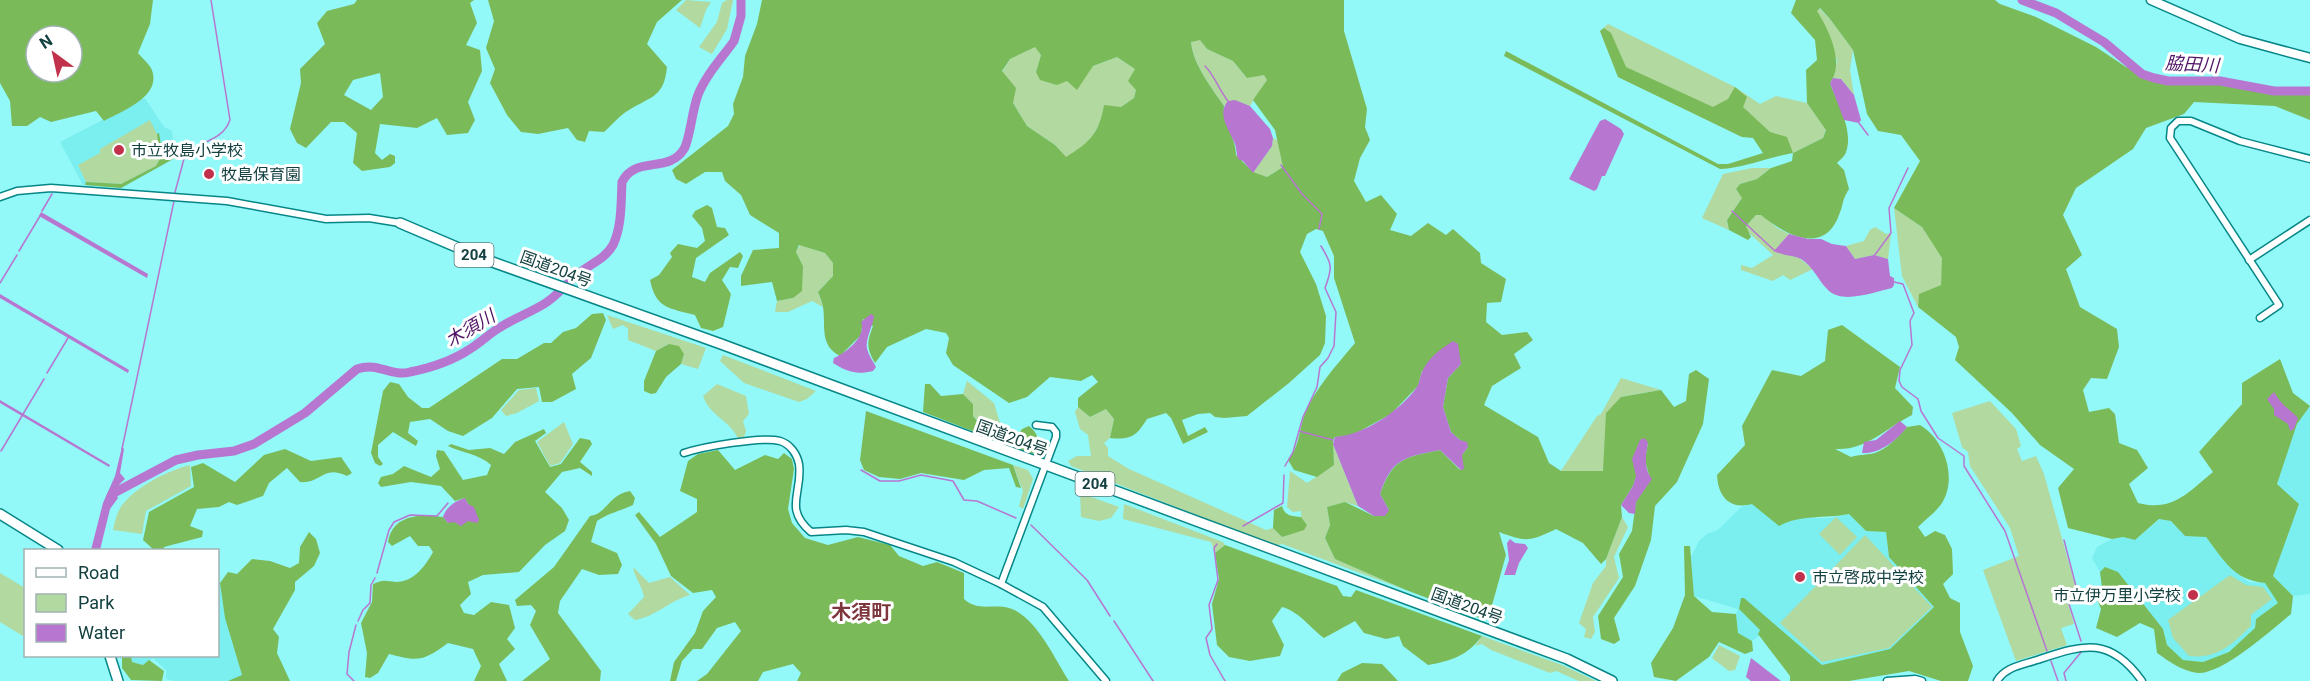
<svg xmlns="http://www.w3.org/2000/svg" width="2310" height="681" viewBox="0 0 2310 681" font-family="Roboto,'Noto Sans JP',sans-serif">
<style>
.built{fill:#7beeef}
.green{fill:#b2d9a0}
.forest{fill:#7bba59;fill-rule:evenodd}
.water{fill:#b776d0}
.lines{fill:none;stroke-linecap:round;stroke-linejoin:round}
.stream{stroke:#b776d0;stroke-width:1.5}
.river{stroke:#b776d0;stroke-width:9}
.minor-casing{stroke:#068687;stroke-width:9}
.major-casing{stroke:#068687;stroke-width:11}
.highway-casing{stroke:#068687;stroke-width:12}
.minor{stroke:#fff;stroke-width:6}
.major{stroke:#fff;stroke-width:8}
.highway{stroke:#fff;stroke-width:9}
.poi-dot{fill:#c1314b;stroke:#fff;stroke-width:2}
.labels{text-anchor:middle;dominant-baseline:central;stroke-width:6;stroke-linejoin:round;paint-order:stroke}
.shield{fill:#fff;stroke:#5a7979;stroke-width:1.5}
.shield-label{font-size:15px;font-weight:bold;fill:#144040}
.poi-label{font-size:16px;fill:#144040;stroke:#fff;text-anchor:start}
.street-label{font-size:16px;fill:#144040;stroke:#fff}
.water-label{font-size:18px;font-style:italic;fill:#501365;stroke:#fff}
.quarter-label{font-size:20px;font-weight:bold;fill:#7e363d;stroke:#fff}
</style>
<rect width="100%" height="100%" fill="#93f8f8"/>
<g class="built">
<path d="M145,98L164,127L172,131L175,158L121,188L83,185L60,142Z"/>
<path d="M2310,406V594L2293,596L2272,576L2299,504L2277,484L2297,424Z"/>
<path d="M1752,504L1793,518H1830L1849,514L1866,531L1886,532L1889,557L1934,607L1890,649L1813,681L1760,635L1752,641L1738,634L1736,614L1738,609L1694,596L1691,557L1699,541L1707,534L1718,530L1741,507Z"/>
<path d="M2160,519L2171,521L2185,536H2206L2232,570L2249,582L2265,583L2279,603L2256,619L2255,628L2229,652L2203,662L2183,660L2167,645L2163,629L2102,587L2100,572L2092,558L2097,547L2112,539L2123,537L2135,540Z"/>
<path d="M218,583H220L225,618L242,676L228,681H174L166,679V670L153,658L143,665L132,662L131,656H218Z"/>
</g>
<g class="green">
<path d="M686,0L711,2L706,10L700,28L676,10Z"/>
<path d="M727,0H733L727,29L712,54L699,47L717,22L722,3Z"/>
<path d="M1819,8L1830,19L1853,50L1850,70L1854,95L1841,79L1833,78L1837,61L1817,11Z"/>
<path d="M1608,24L1735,87L1760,104L1776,96L1807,103L1826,129L1823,138L1793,153L1762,137H1742L1618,77L1600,31Z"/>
<path d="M1200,39L1207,49L1233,61L1247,78L1264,74L1267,80L1250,106C1240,102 1232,97 1224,106C1212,88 1193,65 1191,42Z"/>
<path d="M1035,46L1041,55L1036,72L1093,66L1117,57L1135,69L1136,90L1134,98L1101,121L1089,143L1066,158L1055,145L1027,126L1013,103L1002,72L1010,59Z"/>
<path d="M150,120L157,134L160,159L156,166L121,184L86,182L78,165L100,153V149Z"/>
<path d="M1273,138L1278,141L1283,167L1267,177L1253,173L1272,146Z"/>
<path d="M1752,168H1771L1757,179L1740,184L1736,190L1742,195V198L1727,220L1729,230L1702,218L1723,174Z"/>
<path d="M1894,208L1922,227L1943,258L1941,285L1920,294L1918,307L1902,276Z"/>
<path d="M1756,215H1762L1777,228L1789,234L1775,251L1799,258L1813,269L1790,280L1783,275L1773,281L1741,270V265L1752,268L1773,255L1747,231L1746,226Z"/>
<path d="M1875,227L1886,234L1891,233L1888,259L1874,255L1855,259L1846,246L1864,241L1870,230Z"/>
<path d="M800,245L825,253L833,263V276L818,292L823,307L812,301L788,312H775L777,301L793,298L803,266L796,252Z"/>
<path d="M607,315L706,348L698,369L681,364L684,354L669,344L656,351L628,340V329L623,325L613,329Z"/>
<path d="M723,355L816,391L807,399L799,402L744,383L720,361Z"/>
<path d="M1621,378L1661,390L1621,397L1603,471H1561L1597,416L1601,414Z"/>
<path d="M967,381L994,403L1006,443L982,435L980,423L973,416V404L963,394Z"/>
<path d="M717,384L746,396L749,414L743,421L746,431L744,437L738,438C728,419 710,416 703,396Z"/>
<path d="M536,388L539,401L517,413L506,416L501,410L519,390Z"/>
<path d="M1990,401L2016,429L2021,446L2017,449L2022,461L2036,456L2044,474L2078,596L2067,600L2074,624L2061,628L2067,645L2016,661L1983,570L2019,556L2010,528L1970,466L1968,452L1962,447L1952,413Z"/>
<path d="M1078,407L1090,417L1106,409L1114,419L1110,438L1104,443L1108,448V456L1129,469L1266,530L1273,528L1282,537L1307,525L1301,517V511L1293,512L1287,507L1290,471L1307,483L1334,465L1333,444L1358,506L1345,502L1327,507L1330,525L1325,538L1335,559L1406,590L1282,544L1276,546L1071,466L1068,461L1077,456H1091L1088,435L1080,429L1075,412Z"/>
<path d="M564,422L573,444L560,463L550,466L537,442Z"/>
<path d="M190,465L191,486L146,511L142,534L113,530C115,521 117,511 123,504C139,485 167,471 190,465Z"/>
<path d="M1013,465L1028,470L1033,479L1023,509L1019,506L1023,491Z"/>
<path d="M1080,493L1119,507L1111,518L1099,521L1081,517Z"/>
<path d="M1124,504L1223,542L1225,545L1215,553L1211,542L1123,519Z"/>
<path d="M1622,517L1628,527L1614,557L1619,578L1593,617L1595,632L1591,639L1584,637L1586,629L1579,623L1593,583L1606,566V559Z"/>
<path d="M1836,517L1857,537L1840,555L1819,534Z"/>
<path d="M1865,535L1932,607L1889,648L1822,662L1780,623Z"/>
<path d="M633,567L649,583L670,577L690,595C669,601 655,617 635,620L628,614L644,597C642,585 635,579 633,567Z"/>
<path d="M0,573L25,588V633L23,636L0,622Z"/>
<path d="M2230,575L2246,585L2263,587L2272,599L2251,615V626C2231,645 2218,659 2189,656L2173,638L2168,620Z"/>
<path d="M1482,636L1562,665L1596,681H1579L1556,671L1550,673L1491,650L1482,644L1475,646Z"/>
<path d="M1719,645L1740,656L1735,670L1729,671L1712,658Z"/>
</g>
<g class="forest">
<path d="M0,0H153L150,24L138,53C142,58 148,63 151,68C164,96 122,111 104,121L96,111L51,122L40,117L27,126H12L10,101L0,83ZM36,36H72V72H36Z"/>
<path d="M357,0H474L470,3L477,23L466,45L480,50L482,71L468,102L475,120L468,133L447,135L437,118L417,128L380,124L375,153L382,160L390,154L395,156V163L390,167L362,171L353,163L357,133L344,122H331L306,148L297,143L290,129L301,83L300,69L325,44L317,23L327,11L354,4ZM380,73L383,97L371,110L344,95L353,80Z"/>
<path d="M488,0H682L657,22L647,44L667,67C664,97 652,96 629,110C620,115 612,125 604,132L589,131L585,142L577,140L568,128L538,134L521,132L507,115L490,83L495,69L486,48L494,21Z"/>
<path d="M762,0H1344V31L1367,109L1365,127L1370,140L1360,158L1354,181L1366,202L1381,195L1397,214L1390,230L1411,236L1428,223L1446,235L1453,229L1480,253L1481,263L1506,279L1501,302L1487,303L1486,322L1502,335L1527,332L1533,340L1514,354L1521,368L1492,386L1484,405L1538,437L1549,463L1561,471H1603L1606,413L1621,397L1661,390L1674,407L1686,401L1689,374L1696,370L1709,379L1703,424L1677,482L1655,506L1651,540L1635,586L1614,618L1620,640L1614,644L1601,639L1598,616L1623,577L1619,554L1632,531L1636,502L1649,475L1645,461L1648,442L1633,486L1621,505L1622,517L1606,559L1601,564L1583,543L1556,529C1529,542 1526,542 1499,532L1506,555L1489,616L1480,618L1406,590L1335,559L1325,538L1330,525L1327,507L1345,502L1374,516L1389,510L1380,494C1393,458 1405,457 1440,450L1460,470L1462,455L1468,447L1451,432L1443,407L1448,378L1461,364L1422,371L1418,386L1391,414L1351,436L1335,437L1333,440L1334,465L1317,477L1294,470L1288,460C1299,447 1299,432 1304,416C1315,388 1336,366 1355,343L1334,278V256L1323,231L1316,229L1307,234L1300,252L1316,284L1326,316L1325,343L1320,355L1289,383L1247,416L1224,418L1215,417L1210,413L1198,414L1182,420L1188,436L1205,427L1208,432L1183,444L1171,418L1166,413L1147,419C1136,437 1130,440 1110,438L1114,419L1106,409L1090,417L1078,407V398L1098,382L1092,375L1081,381L1050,377L1027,397L1009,403L953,365L946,353L949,338L946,333L926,329L887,347L875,363C866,348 867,342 873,326L863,319L861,335L840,356C819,345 826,326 823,307C822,302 820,297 818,292L833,276V263L825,253L799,245L796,252L803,266L802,291L793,298L777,301L772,282L741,286V276L753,250L779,248V233L750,215L741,195L725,181L722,172H705L686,184L676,179L672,170L728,126L734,114L733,104L743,77L745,56L757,24ZM1200,40L1207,49L1233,61L1247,78L1264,75L1267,80L1253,100L1275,130L1283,167L1267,177L1253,172L1236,155C1236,137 1222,124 1224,106C1212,88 1193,65 1191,42ZM1035,47L1041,55L1036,72L1040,80L1057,85L1067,81L1077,90L1093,66L1117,57L1135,69L1128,81L1136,90L1134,98L1121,107L1104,105C1099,134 1090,142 1066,157L1055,145L1027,126L1013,103L1016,88L1002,71L1010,59Z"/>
<path d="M1796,0H1995L2000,4L2036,17L2096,47L2126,67L2152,79L2165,82L2220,83L2274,93L2310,92V120L2275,106L2194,102L2184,114L2146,128L2133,149L2076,188L2063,215L2082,255L2066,269L2080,307L2117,329L2119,347L2107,379L2091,378L2083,390L2089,412L2109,408L2115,414L2119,443L2137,450L2148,468L2129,484L2138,503C2173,512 2187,493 2213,472L2199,452L2242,404V383L2280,359L2293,393L2310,406L2297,424L2277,484L2299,504L2273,576L2293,596L2291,614C2271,630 2223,674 2198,673C2182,671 2170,662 2157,653L2154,629L2140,623L2117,637L2096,628L2101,609L2096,597L2102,587L2100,572L2105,567L2118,572L2163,629L2167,645L2183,660L2203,662L2229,652L2255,628L2256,619L2278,603L2265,583C2233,580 2224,560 2206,537L2185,536L2171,521L2159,519L2135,540L2123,537L2112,539L2068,528L2058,488L2074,469L2040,445L2012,413L1955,360L1959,347L1956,337L1918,307L1919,294L1941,285L1942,258L1922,227L1894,208L1920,161L1901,135L1878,131L1867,114L1853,50L1830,19L1820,8L1817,11C1829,30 1845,63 1830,83C1837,103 1854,130 1846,152C1845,156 1840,160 1837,163L1844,170L1849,189C1841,202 1844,204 1839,215C1824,256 1785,235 1761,215H1756L1746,226L1751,237L1748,240L1729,230L1727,220L1742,198L1736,189L1740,184L1757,179L1771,168L1792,161L1793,153C1768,157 1744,168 1720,169L1504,56L1506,51L1718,164H1728L1763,153L1753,138L1742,137L1618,77L1600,31L1604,28L1611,33L1626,67L1713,107L1728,99L1735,87L1747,97L1743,107L1770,132L1787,137L1793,153L1823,138L1826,130L1807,103L1806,70L1817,60L1815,40L1791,13Z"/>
<path d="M159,133L163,156L172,155L175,158L121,188L85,185L86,182L121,184L156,166L160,159L157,134Z"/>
<path d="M707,205L712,208L717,227L725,228L729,235L696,258L692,277L705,282L710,273L740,252L743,256L738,268L730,267L722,280L731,294L723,327L713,331L701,328L695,315C669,308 656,309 650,280L659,275L672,257L670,253L678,244L697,248L705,241L702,228L692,216L695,211Z"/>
<path d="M603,313L606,320L591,358L572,374L576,389L552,402H542L539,387L517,389L492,418L463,436L448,431L430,419L410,422L408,433L418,441L416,446L393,432L378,445V457L383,464L380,466L375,463L371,453L383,391L390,382L399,384L408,397L422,408H429L502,359H517L544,343H551L563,332L576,328L592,314Z"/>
<path d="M1842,325L1900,367L1895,388L1913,407L1912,415C1886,428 1866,451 1835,449L1851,457C1860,454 1869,455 1875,453C1887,449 1899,436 1907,427L1920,425C1944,439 1958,477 1942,503C1936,512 1926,519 1918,527L1925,537L1935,531L1945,535L1952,549L1953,574L1943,584L1950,598L1960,603V632L1973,666L1968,681H1941L1909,671L1849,681H1790V676L1758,634L1760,630L1739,609L1741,598H1744L1822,665L1890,649L1934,607L1889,557L1886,532L1866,531L1849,514C1825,519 1801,514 1779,526L1752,504C1730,510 1718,497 1717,475L1745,445L1742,426L1772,370L1801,376L1825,361L1828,330Z"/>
<path d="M669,344L679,346L684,354L681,364L666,377L656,393L651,394L644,391V381L656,351Z"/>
<path d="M925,384H930L941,396L963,394L973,404V416L980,424V429L975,432L923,412Z"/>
<path d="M866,411L1013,465L1021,488L1016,487L1009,468L984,470L964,480L921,473L900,479L879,477L864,470L860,460Z"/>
<path d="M1029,426C1038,433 1040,441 1037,452L1032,454L1010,445L1022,429Z"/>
<path d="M544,429L546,433L535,441L550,467L561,464L580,438L590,440L592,444L580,462L592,472V476L580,468L562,472L545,492L562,508L569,520L565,531L545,545L519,572L483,575L468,582L471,594L460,605L464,613L474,615L491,602L509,605L515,628L507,639L515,649L499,664L507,681H474L481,666L473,649L448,643C423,661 419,662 389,654L378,673L370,678L365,677L367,653L361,623L372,602L373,584C385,579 385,581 396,582C414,582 426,565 433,552L429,546H418L410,536L392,546L388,542C393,514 420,514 443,517L448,523L468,504L465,498L455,501L441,486L411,482L381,487L378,483L381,477L393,474L404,466L431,477L440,469L436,456L437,450L444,451L463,480L487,475L491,465C479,454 463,453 448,446L451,444L469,450L490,448L504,454L515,442Z"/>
<path d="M285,449L311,461L341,457L352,473L347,476C323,464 321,484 300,482L287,468L269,483L263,496L237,505L229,502L219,507L197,509L190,526L203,531L202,537L164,547V550H154L143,540L149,512L194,487L191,467L203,463L235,482L264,455Z"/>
<path d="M718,450L735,470L765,455L778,459L784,453L792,459L794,469L788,509L792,523L805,538L828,545L858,537L890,545L899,556L923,566L937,562L964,573V599C979,613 996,602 1012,609C1037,619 1055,659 1069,681H797L801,673L793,664L763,672L758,681H697L707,674L741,631L735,622L717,628L702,649H693L682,661L676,681H670L674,662L695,633L703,611L716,597L712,590L693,593L671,576L656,544L635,515L639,512L660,537L697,512V499L680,491L688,461L698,454Z"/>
<path d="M630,491L635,498L633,505C620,511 609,513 597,521L591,542L617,553L622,565L618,574L599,575L582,569L560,601L558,613L601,671L600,681H522L550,659L530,625L536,611L531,605L517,606L515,600L554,567L590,516C607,514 609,494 630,491Z"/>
<path d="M1282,506C1285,516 1291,516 1301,517L1307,525L1304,530L1282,537L1273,528L1274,510Z"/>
<path d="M309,532L316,539L320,553L314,566L295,582V590L273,629L279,637L277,653L290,681H228L242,675L225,618L220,583L228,572L237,574L252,559L270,561L290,568L299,563L300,547Z"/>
<path d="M1225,545L1337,586L1343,596L1351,597L1356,590L1482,636C1467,656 1451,661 1428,665L1403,646L1399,636L1386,639L1364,633L1355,621L1324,638C1309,627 1300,612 1282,607L1272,621L1284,645L1280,656L1250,661L1229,657L1217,645L1212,604L1219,579L1215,553Z"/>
<path d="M1684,546H1690L1694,596L1712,612L1736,614L1738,633L1752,641L1753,651L1745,654L1719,642L1709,657L1676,681L1654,677L1651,663L1673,628L1685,595Z"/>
<path d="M122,656H131L132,662L143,665L149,660L164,671L162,681L131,680L122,668Z"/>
<path d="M1362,663L1382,664L1398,681H1337L1342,673Z"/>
</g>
<g class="water">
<path d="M1833,78L1841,79L1854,95L1861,120L1859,123L1844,120L1830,83Z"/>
<path d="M1235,100L1250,106L1270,129L1273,138L1272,146L1253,173L1243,161L1238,159C1236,154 1237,149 1235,144C1230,131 1216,114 1228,101Z"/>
<path d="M1605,119L1621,129L1624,134L1605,176H1602L1597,189L1594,191L1569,179L1600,121Z"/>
<path d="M41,212L148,274L147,278L39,216Z"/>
<path d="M1789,234L1808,239H1821L1832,244L1846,246L1855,259L1874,255L1888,259L1890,276L1894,278V285L1892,288C1874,292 1844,304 1829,291C1818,281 1814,267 1801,259C1793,255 1783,256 1774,251Z"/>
<path d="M0,294L129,370L128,373L0,298Z"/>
<path d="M871,314L874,316C873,326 865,339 867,349C869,356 873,361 876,367L873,371C856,375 848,372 833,363L834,358C846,353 867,336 861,322Z"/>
<path d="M1453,341L1458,344L1461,364L1448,378L1443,407L1451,432L1460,440L1467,442L1468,447L1462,455L1464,469L1461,470L1440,450C1405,457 1392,458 1380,494L1389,510L1385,516H1374L1358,506L1333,444L1335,437C1364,435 1400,411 1417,387C1420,382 1420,375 1423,370C1430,356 1441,349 1453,341Z"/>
<path d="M2274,392C2283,407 2289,408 2298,418L2294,429L2290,431L2288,424L2274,415V409L2267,399Z"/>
<path d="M0,400L110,465L109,467L0,403Z"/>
<path d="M1900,421L1907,427C1896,441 1880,454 1862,453L1864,442L1876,440Z"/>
<path d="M1644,438L1648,442C1646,455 1643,468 1652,479L1636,502L1635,514L1629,513L1621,505L1633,486L1636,476L1632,459L1640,440Z"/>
<path d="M122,447L124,449L120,473L125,479C119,484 114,490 118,498L110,509L100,550H91L103,503L115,476Z"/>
<path d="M465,498L468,504L474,507L479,520L477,523L468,521L461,526L454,522L448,523L443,517C446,507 455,501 465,498Z"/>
<path d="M1510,539L1515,543L1525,544L1528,548L1519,563L1515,575H1504L1509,560L1507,543Z"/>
<path d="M1751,658L1781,681H1751L1746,677Z"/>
</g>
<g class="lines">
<g class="stream">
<path d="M1205,66C1215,76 1219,90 1228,101"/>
<path d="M1859,123L1868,135"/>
<path d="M1281,165L1302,194L1322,214L1319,229"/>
<path d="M174,196L185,155C200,140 222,142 230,120L211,0"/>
<path d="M42,211L52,194"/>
<path d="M1732,211L1775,251"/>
<path d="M19,251L40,216"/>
<path d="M1874,256L1891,233L1889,208L1908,168"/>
<path d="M1894,282L1903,284L1914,313L1910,321L1912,345L1900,370L1899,381L1902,387L1918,399L1921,411L1938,438L1964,456V466L2005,531L2047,651"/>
<path d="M0,283L17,255"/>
<path d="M47,373L68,338"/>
<path d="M1299,431L1333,440"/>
<path d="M122,449L174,201"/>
<path d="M1,451L44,379"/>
<path d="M1285,466L1293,452L1303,417L1317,387L1320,367L1328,358L1334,346L1336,312L1325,288C1333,267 1332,264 1321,246"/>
<path d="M861,470L880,481H899L921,475L953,481L964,500L977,501L1016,518"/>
<path d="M1031,525L1087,580L1110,616"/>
<path d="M1243,526L1283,503L1284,475"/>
<path d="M2064,540L2079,598L2068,601L2081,641"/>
<path d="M1217,544L1214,548L1218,580L1209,605L1212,629L1206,638L1210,655L1225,681"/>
<path d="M377,573L389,530L394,522L410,515L437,516L448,503"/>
<path d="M358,621L363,610L370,603L371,585L375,578"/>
<path d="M1114,621L1153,681"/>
<path d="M2051,661L2058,681"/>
<path d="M354,681L347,674L349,652L356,625"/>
<path d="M2066,681L2064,673L2082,651"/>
</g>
<g class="river">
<path d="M2022,0L2056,13L2069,21L2104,42L2142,74L2154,78L2168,81H2220L2274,91H2310"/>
<path d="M110,499L112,494L176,460L198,455L234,451L254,444L305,413L357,369C379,362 391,377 410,372C430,368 452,361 470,349C480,343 489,334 499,328C513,319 529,313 544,304C557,296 566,284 578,274C590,264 605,259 613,245C622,226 621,202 622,182C635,155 669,174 684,149C690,139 692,110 698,95C705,76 722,58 734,41L741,16V0"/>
</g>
<g class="minor-casing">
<g id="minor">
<path d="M0,197L17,191L51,188L227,201L326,219L369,218L400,223"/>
<path d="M2249,260L2310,220"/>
<path d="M2260,318L2279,305L2174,144L2170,138L2171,128L2178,121H2191L2240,141L2310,159"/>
<path d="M684,453C702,447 762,436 780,441C790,444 797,454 799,464C803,493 783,508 811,532L846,530L864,532L954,562L1001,584L1043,607L1106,681"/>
<path d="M1001,584L1056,437V432L1052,427L1036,425"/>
<path d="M1887,681L1915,679L1922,681"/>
<path d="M1997,681C2005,667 2022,665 2037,660C2083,645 2109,635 2142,681"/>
</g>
</g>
<g class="major-casing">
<path id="major" d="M2151,0L2240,39L2310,58"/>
</g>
<g class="highway-casing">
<g id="highway">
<path d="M400,223L487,260L721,344L1567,659L1612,681"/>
<path d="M0,514L58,550"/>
<path d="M110,656L118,681"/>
</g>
</g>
<use href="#minor" class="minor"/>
<use href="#major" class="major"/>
<use href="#highway" class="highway"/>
</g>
<g class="poi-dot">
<circle cx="119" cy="150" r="6"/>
<circle cx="209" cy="174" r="6"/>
<circle cx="1800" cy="577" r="6"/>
<circle cx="2193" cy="595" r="6"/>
</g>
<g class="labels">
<g class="shield">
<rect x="454.5" y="243" width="39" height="24" rx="4.5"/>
<rect x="1075.5" y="472" width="39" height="24" rx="4.5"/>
</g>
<g class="shield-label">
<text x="474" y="255">204</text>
<text x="1095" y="484">204</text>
</g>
<g class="poi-label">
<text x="131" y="150">市立牧島小学校</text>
<text x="221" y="174">牧島保育園</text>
<text x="1812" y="577">市立啓成中学校</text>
<text x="2181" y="595" text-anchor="end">市立伊万里小学校</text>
</g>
<g class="street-label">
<text transform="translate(556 269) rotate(20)">国道204号</text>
<text transform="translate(1012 438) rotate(20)">国道204号</text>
<text transform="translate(1467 606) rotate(20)">国道204号</text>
</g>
<g class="water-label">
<text transform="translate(2192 64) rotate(3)">脇田川</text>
<text transform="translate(470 328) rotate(-31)">木須川</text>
</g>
<g class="quarter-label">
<text x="861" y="612">木須町</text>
</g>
</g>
<rect x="24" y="549" width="195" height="108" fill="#ffffff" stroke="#a1b3b3" stroke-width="1.5"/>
<rect x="36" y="568" width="30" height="9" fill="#ffffff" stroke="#a1b3b3" stroke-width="1.5"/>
<text x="78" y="579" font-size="18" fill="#144040">Road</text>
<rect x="36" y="594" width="30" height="18" fill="#b2d9a0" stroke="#a1b3b3" stroke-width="1.5"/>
<text x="78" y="609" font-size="18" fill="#144040">Park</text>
<rect x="36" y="624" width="30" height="18" fill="#b776d0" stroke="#a1b3b3" stroke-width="1.5"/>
<text x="78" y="639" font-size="18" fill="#144040">Water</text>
<g transform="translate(54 54) rotate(327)"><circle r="28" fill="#ffffff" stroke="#a1b3b3" stroke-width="1.5"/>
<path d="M0-4.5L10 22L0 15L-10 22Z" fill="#c1314b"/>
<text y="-9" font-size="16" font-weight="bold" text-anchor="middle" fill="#144040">N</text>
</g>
</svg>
